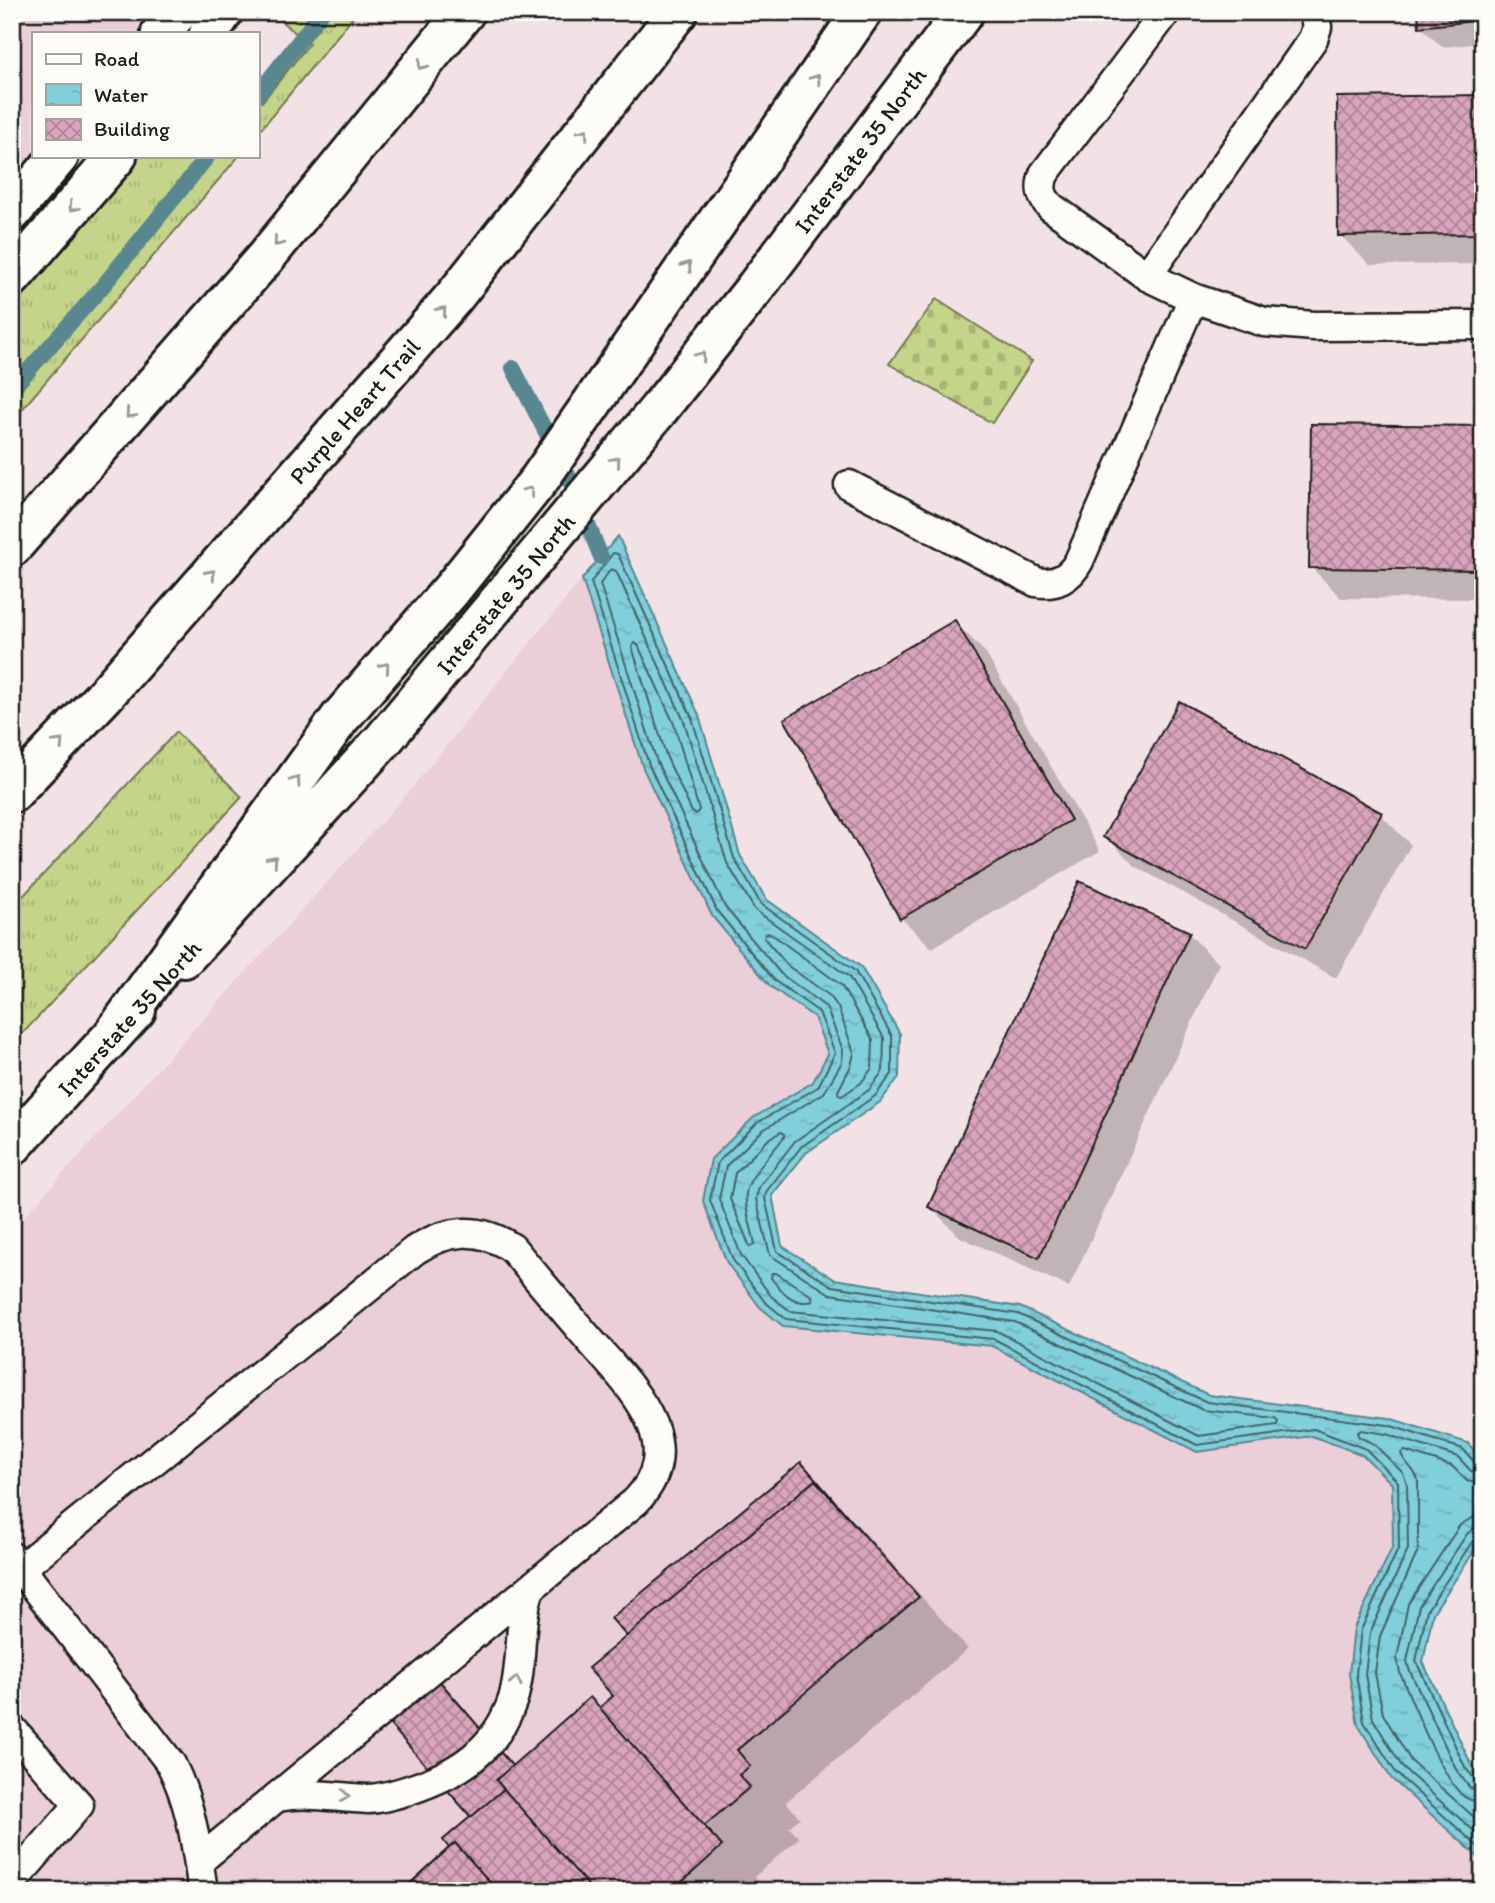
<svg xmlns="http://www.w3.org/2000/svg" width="1495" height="1903" viewBox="0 0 1495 1903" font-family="Itim,sans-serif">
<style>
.built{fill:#eacfd9}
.grass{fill:url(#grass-tufts);stroke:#707852;stroke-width:2}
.cemetery{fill:url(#cemetery-stones);stroke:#707852;stroke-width:2}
.water{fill:url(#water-ripples);stroke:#58878f;stroke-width:2}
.shadow{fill:#0003}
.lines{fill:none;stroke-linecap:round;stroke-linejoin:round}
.shore{stroke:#446468;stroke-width:2}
.stream{stroke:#58878f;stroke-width:16}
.building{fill:url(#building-cross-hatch);stroke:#1c1c1c;stroke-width:2}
.service-casing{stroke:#1c1c1c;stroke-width:33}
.secondary-casing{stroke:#1c1c1c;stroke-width:44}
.motorway-casing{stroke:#1c1c1c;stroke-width:44}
.service{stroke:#fdfcf7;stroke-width:28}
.secondary{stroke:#fdfcf7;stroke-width:38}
.motorway{stroke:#fdfcf7;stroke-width:38}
.oneway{stroke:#989794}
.labels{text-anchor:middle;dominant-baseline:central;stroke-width:6;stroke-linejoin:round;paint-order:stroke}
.street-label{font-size:24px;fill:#1c1c1c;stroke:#fdfcf7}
</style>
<defs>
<pattern id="grass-tufts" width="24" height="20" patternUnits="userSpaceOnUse" patternTransform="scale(1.75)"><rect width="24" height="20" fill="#c4d489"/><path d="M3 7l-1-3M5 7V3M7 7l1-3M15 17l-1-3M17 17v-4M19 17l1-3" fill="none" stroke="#a8b576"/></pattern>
<pattern id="cemetery-stones" width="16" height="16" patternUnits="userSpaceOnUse" patternTransform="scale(1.75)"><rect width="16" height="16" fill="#c4d489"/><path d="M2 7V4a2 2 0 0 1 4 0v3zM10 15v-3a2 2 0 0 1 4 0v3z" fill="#a8b576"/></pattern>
<pattern id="water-ripples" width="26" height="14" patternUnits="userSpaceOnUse" patternTransform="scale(1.75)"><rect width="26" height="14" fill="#80cfdb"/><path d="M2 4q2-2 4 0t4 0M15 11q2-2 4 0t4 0" fill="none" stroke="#6eb1bb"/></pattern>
<pattern id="building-cross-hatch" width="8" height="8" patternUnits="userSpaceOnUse" patternTransform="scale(1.75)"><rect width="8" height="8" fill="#d9a4bc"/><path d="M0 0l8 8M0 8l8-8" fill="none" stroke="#af8598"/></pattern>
</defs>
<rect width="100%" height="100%" fill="#f2e2e5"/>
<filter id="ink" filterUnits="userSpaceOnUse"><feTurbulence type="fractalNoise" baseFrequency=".0143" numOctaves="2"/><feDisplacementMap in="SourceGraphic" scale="14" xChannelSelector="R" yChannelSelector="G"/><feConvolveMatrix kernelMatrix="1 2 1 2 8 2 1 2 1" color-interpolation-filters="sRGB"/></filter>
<g filter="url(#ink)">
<g class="built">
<path d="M12,12H159L141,33H33V156H41L12,190Z"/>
<path d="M582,579L643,768L712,916L770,986L814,1017L828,1054L813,1082L753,1118L783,1326L992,1346L1197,1452L1312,1436L1363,1455L1392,1484L1393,1546L1354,1628L1391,1778L1477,1856L1483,1863V1891H12V1230L406,795Z"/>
</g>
<g class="grass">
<path d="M270,12H357L257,134V99L262,102L309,44Z"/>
<path d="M137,156H239L12,421V300Z"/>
<path d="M176,732L242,797L12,1045V908Z"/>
</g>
<path class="cemetery" d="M936,299L1032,361L992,423L889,364Z"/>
<path class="water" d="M618,536L699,715L740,855L766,899L861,967L900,1034L899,1077L880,1102L806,1153L772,1195L782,1246L834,1279L1020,1307L1209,1395L1389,1418L1468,1443L1483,1462V1538L1433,1613L1423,1662L1471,1764L1483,1779V1863L1477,1856L1391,1778L1358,1725L1349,1674L1354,1628L1393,1546L1392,1484L1363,1455L1312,1436L1197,1452L992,1346L783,1326L760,1307L727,1263L703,1201L711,1159L753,1118L813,1082L828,1054L814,1017L770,986L712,916L643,768L582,579Z"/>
<g class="shadow">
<path d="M1483,12V43L1442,47L1421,27Z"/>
<path d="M1483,97V264L1370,265L1340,235Z"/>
<path d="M1483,428V599L1341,598L1311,567Z"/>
<path d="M955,622L985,652L1100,851L932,948L901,918Z"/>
<path d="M1381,815L1411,845L1336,978L1135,866L1105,836Z"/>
<path d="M1189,934L1219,964L1069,1287L960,1237L930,1207Z"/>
<path d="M823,1491L865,1533L968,1649L786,1802L800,1818L789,1827L799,1838L754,1877L760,1885L754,1891H405L452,1848L473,1817L513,1767L600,1709Z"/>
</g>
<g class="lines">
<g class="shore">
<path d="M611,569L616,571L684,721L727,863L755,910L849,977L884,1038L883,1071L869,1090L795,1141L759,1187L756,1199L770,1255L830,1294L1015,1322L1203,1410L1275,1418L1278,1421L1277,1425L1199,1436L997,1331L790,1311L771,1296L741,1255L719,1199L726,1166L763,1130L824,1093L842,1062L843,1050L826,1007L781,974L725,907L657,762L600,584Z"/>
<path d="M634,643L638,645L674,724L699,810L696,814L692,812L667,758L632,647Z"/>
<path d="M770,933L841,985L873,1040L872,1068L861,1083L842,1096L839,1095L838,1091L851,1066L854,1053L838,1007L830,996L788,966L764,938L765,934Z"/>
<path d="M781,1132L784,1134V1137C774,1151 748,1177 746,1193C744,1209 752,1228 755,1244L750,1247L730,1199L735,1173L769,1139Z"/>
<path d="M772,1273H776L812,1296L813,1301C794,1306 782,1292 771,1278Z"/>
<path d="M1483,1465L1476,1464L1463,1449L1388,1425L1207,1402L1018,1314L832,1286L777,1251L765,1198L766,1192L801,1147L875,1096L892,1074V1036L855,971L761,904L734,858L692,718L618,554L613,553L591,582L649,765L717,911L775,981L819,1012L835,1053L818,1087L757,1123L718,1162L710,1200L733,1260L765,1302L786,1319L994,1339L1197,1445L1314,1429L1366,1449L1398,1482L1399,1547L1361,1630L1356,1674L1364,1722L1396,1773L1483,1851"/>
<path d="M1483,1474L1471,1471L1458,1457L1386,1434L1361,1430L1357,1433L1359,1437L1374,1444L1403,1473L1407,1484L1408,1549L1370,1633L1365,1674L1373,1719L1403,1768L1483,1839"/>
<path d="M1483,1485L1467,1481L1452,1466L1405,1451L1401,1453C1403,1462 1415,1469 1418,1480V1551L1380,1636L1375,1673L1383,1714L1411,1761L1483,1825"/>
<path d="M1483,1516L1472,1518L1460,1525L1408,1604L1397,1658L1400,1673C1413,1703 1441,1776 1462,1795C1468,1800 1475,1802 1483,1802"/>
<path d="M1483,1527L1474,1528L1467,1534L1419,1606L1407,1661L1409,1669L1457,1771L1470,1788L1483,1791"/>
<path d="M1483,1536L1474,1539L1427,1610L1416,1661L1465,1767L1476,1781L1483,1783"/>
</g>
<g class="stream">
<path d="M257,95L322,12"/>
<path d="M513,368L568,475L601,557"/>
<path d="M12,389L103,286L208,156"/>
</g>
</g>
<g class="building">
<path d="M1418,12H1483V20L1419,27Z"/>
<path d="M1483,95V234L1338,236L1337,97Z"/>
<path d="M1311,424L1483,426V570L1309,568Z"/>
<path d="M955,620L1071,820L900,919L784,719Z"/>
<path d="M1179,701L1382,813L1305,949L1103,837Z"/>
<path d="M1079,881L1190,932L1039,1258L928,1207Z"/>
<path d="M801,1462L887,1562L697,1718L611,1618Z"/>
<path d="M815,1480L919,1597L737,1750L750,1766L739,1775L750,1787L704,1826L711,1833L679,1860L659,1891H402L449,1848L443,1840L613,1696L588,1668Z"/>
<path d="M437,1678L520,1775L471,1817L386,1720Z"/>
<path d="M590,1697L722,1846L672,1891H593L496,1780Z"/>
<path d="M455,1843L498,1891H402L449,1848Z"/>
</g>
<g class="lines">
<g class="service-casing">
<g id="service">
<path d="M1166,12L1044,174C1039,188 1041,197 1051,207L1147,276L1193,298L1264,322L1314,326L1483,325"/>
<path d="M1147,276L1313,39L1317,27L1314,12"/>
<path d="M849,485L1036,582C1055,586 1070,578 1079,561L1193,298"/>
<path d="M12,1557L171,1764C192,1805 196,1846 203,1891"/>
<path d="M21,1568L415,1250C448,1229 479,1226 512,1248C537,1278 562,1308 588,1338C627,1384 692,1442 636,1501L199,1861"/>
<path d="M12,1729L79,1805L12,1882"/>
<path d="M277,1797C312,1791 334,1798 368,1799C381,1799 396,1794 409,1790C458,1774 496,1750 513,1699C524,1662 517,1625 530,1589"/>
</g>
</g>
<g class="secondary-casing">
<g id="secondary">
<path d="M161,33L178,12"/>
<path d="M12,212L59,156"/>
<path id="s1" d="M184,958L384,739L659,409L755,288L964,12"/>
<path d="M12,1146L136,1010"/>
</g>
</g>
<g class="motorway-casing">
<g id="motorway">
<path d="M209,33L223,12"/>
<path d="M12,277L117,156"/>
<path d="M12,547L266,257L465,12"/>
<path id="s2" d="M12,793L105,695L454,297L678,12"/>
<path d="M113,1035L340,718L452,589L539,480L862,12"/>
</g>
</g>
<use href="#service" class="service"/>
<use href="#secondary" class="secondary"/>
<use href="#motorway" class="motorway"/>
</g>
<defs><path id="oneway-chevron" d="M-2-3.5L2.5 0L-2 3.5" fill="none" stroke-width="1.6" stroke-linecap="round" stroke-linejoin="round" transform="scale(1.75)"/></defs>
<g class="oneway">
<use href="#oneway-chevron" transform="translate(422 65) rotate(129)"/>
<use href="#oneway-chevron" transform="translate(816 79) rotate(-55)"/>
<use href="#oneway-chevron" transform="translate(584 133) rotate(-52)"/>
<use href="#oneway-chevron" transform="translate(73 207) rotate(131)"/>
<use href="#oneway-chevron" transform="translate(278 242) rotate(129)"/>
<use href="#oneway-chevron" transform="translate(687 266) rotate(-55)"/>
<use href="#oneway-chevron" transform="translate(442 311) rotate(-49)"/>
<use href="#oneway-chevron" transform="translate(701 356) rotate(-52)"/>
<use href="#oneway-chevron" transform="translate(130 414) rotate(131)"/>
<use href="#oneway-chevron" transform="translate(616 461) rotate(-50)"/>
<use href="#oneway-chevron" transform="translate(529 491) rotate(-52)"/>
<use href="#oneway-chevron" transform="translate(211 574) rotate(-48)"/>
<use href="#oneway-chevron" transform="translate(385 667) rotate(-49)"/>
<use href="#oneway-chevron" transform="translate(59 743) rotate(-47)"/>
<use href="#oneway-chevron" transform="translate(296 781) rotate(-54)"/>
<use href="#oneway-chevron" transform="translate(273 860) rotate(-48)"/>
<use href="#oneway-chevron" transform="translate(516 1681) rotate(-78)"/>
<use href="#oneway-chevron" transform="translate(345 1796) rotate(7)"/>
</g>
</g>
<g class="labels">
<g class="street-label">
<text stroke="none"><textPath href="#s1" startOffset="1054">Interstate 35 North</textPath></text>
<text stroke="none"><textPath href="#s2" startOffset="513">Purple Heart Trail</textPath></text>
<text stroke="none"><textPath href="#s1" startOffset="486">Interstate 35 North</textPath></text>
<text transform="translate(129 1018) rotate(-48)">Interstate 35 North</text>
</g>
</g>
<rect width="1495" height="1903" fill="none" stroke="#fdfcf7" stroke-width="42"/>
<rect x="21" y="21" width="1453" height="1861" fill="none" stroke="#1c1c1c" stroke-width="2.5" filter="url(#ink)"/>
<rect x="32" y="32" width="228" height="126" fill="#fdfcf7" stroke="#a3a29f" stroke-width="2"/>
<rect x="46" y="54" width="35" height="10" fill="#fdfcf7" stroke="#a3a29f" stroke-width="2"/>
<text x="94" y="66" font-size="21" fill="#1c1c1c">Road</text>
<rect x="46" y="84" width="35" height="21" fill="url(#water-ripples)" stroke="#a3a29f" stroke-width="2"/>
<text x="94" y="102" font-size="21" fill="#1c1c1c">Water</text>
<rect x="46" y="119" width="35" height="21" fill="url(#building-cross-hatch)" stroke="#a3a29f" stroke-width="2"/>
<text x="94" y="136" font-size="21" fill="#1c1c1c">Building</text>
</svg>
